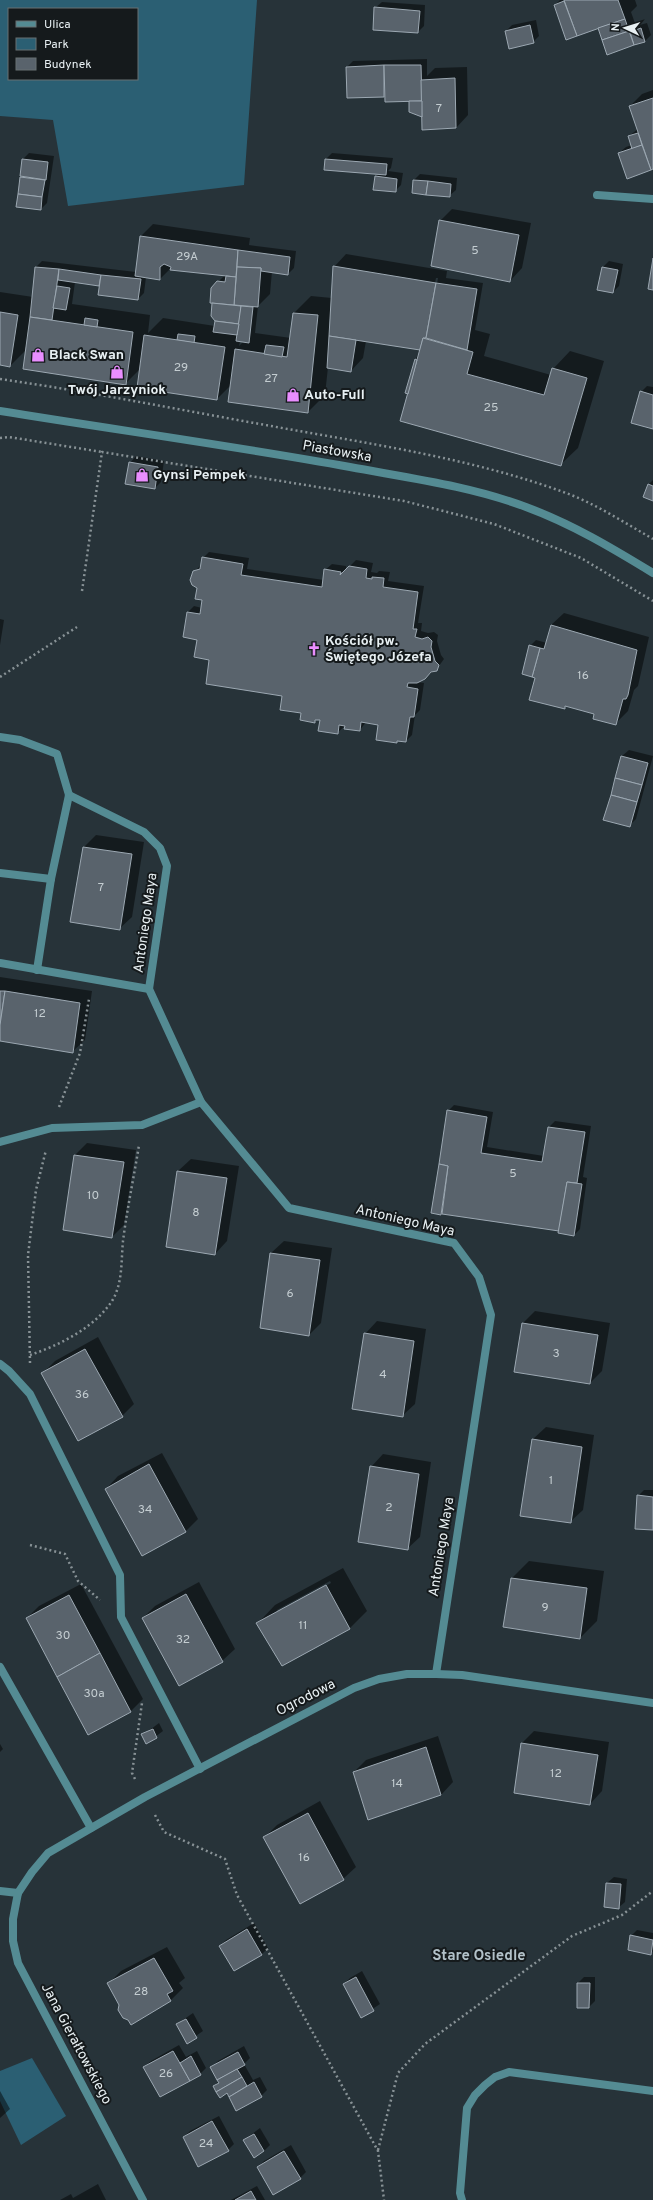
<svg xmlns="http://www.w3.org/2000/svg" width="653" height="2200" viewBox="0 0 653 2200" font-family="Overpass,sans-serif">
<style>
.green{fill:#2b5f73;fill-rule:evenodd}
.shadow{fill:#0007;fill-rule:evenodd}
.building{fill:#59636c;stroke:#9ca8b2}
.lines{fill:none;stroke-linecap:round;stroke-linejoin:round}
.path{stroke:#889296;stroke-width:2.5;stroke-dasharray:2 3;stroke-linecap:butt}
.service{stroke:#548b93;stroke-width:8}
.minor{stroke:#548b93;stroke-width:8}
.tertiary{stroke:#548b93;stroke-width:8}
.labels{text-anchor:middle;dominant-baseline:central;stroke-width:4;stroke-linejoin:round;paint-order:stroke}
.number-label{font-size:12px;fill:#c4cdd1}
.poi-label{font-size:14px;font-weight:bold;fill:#e8f0f3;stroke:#151a1c;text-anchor:start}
.street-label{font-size:14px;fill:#e8f0f3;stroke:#151a1c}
.neighbourhood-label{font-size:15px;font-weight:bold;fill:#b2c1c8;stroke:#151a1c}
</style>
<rect width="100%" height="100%" fill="#273339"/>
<g class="green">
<path d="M0,0H257L244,185L68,206L53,120L0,116ZM9,9H137V79H9Z"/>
<path d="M32,2058L66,2116L21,2145L0,2101V2071Z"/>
</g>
<g class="shadow">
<path d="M560,0H635L637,6L631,12L636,26L647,23L651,35L645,41L608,54L599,27L567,39L555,5Z"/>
<path d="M382,2L425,5L424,26L418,32L375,8Z"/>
<path d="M536,20L539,36L533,42L506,31L512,25Z"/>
<path d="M427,59V76L435,68L467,67L468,115L456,128L423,116L410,100L385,96L348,97L347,67L353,61Z"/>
<path d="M653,90V168L628,177L619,153L626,147L632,145L629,136L638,129L630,106L642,94Z"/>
<path d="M29,153L54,156L47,203L41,209L21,178L23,176V159Z"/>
<path d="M332,153L393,158L391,168L388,171L403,173L401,185L395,191L376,176L379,174L326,159Z"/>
<path d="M420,174L457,178L456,190L449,196L414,180Z"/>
<path d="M452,209L531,223L522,268L510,281L440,221Z"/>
<path d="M153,224L250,238L249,245L296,251L294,268L288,274L272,271L270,294L258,306L255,333L291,338L294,313L311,296L332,298L334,267L346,254L447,271L446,278L483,283L475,330L490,334L484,356L551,375L553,369L570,351L604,361L578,448L560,465L410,390L415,360L421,349L366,341L363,358L351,371L328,367L325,395L308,412L232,384L217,399L140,369L125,384L27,349L10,366L0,365V292L33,297L36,267L42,261L136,272L141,236ZM172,267L225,275L218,282L215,326L163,318L148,333L150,315L72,304L75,282L100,285L138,299L144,293L146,277L160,279ZM436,278H438L428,335L425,337ZM240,341H244L239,346Z"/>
<path d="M609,261L623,264L619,286L613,292L603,267Z"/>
<path d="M647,386L653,387V428L641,392Z"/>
<path d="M136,456L164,461L161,482L155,488L130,463Z"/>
<path d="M653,480V500L648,485Z"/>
<path d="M209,552L249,558L247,569L324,580L325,570L332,564L346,566V570L356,560L373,563L371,572L377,573L379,571L390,572L388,581L424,586L418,623H422L421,631L428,633L434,632L438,635L437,641L441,655L444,659L436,670L416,682L424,683L420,710L415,715L412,735L406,741L399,740L397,742L379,724L366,722L360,730L346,725L337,733L321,720L317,719L314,722L284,695L211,659L198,639L188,612L194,606L202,608L204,599L198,587L193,584L191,575L202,564L203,558Z"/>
<path d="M564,613L649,637L638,686L634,690L628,711L616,723L596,713L567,706L564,708L536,677L530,646L536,640L547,643L551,625Z"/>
<path d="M0,619L4,620L0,645Z"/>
<path d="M629,750L653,756L636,819L629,826L604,819L622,756Z"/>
<path d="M96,835L144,842L132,917L119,929L84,847Z"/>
<path d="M0,977L92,991L85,1040L72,1052L0,1041Z"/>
<path d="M454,1105L493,1112L487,1147L544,1156L549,1127L555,1121L591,1126L583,1177L587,1178L580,1229L574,1235L560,1230L432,1212L448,1111Z"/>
<path d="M87,1143L136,1150L124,1225L112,1237L75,1155Z"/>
<path d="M191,1159L239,1166L227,1241L215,1254L178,1171Z"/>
<path d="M284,1241L332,1248L321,1323L309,1335L261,1327L271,1253Z"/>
<path d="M535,1311L610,1323L602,1371L590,1383L523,1323Z"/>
<path d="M377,1321L426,1329L415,1404L402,1416L365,1334Z"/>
<path d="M98,1337L134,1404L122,1416L42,1374L55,1361Z"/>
<path d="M546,1427L594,1435L583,1510L570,1522L533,1439Z"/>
<path d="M162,1453L198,1519L186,1531L106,1489L118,1476Z"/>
<path d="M383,1454L431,1462L420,1537L407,1549L371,1467Z"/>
<path d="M644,1490H653V1529L638,1496Z"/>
<path d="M529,1561L604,1571L597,1621L580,1638L512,1578Z"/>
<path d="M343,1568L367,1611L350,1628L282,1665L258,1623L275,1605ZM330,1581L331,1583L277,1612V1610Z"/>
<path d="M199,1582L235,1649L222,1661L143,1618L155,1606Z"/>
<path d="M81,1584L143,1699L131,1711L89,1734L27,1618L39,1606Z"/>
<path d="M159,1723L163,1731L147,1743L143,1735Z"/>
<path d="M534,1731L609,1742L602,1791L590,1804L522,1743Z"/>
<path d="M438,1736L453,1782L441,1795L354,1772L366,1760Z"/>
<path d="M0,1744L3,1749L0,1752Z"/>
<path d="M320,1801L356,1867L343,1879L265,1837L277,1825Z"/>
<path d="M614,1877L627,1879L625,1902L618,1908L607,1883Z"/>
<path d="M254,1923L268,1948L262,1954L235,1970L220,1946L226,1940Z"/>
<path d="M637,1930L653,1933V1951L650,1954L631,1936Z"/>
<path d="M167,1947L185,1978L179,1983L183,1988L171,2000L120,2005L108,1984L121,1971Z"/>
<path d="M362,1971L380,2004L362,2016L344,1984L350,1978Z"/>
<path d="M584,1977H595V2001L589,2007H578V1983Z"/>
<path d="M193,2013L203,2031L187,2042L177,2024Z"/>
<path d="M179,2045L186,2057L197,2051L206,2068L200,2074L160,2096L144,2067L151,2061Z"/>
<path d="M244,2046L250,2058L244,2064L253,2080L260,2077L267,2090L261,2096L237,2110L227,2092L214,2086L219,2081L212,2068L218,2061Z"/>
<path d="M0,2091L10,2109L0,2118Z"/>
<path d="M219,2116L234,2144L228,2150L184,2137L190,2131Z"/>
<path d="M260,2128L270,2145L264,2151L244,2140Z"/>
<path d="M291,2145L306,2172L300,2178L258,2167L264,2161Z"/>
<path d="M98,2184L106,2200H60L71,2194L73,2198Z"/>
<path d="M257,2186L265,2200H231Z"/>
</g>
<g class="building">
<path d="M564,0H618L625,19L577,36Z"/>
<path d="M564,1L577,36L566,40L554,5Z"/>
<path d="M374,7L420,11L418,33L373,30Z"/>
<path d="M625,19L629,31L602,40L598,28Z"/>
<path d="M530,25L534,43L509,49L505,31Z"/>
<path d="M641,28L645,42L634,45L630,32Z"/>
<path d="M629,31L634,45L607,55L602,40Z"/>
<path d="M384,65V97L347,98L346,67Z"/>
<path d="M384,65H421L422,101L385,102Z"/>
<path d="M455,78L456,128L422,130L421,80Z"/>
<path d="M653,98V169L651,170L629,106Z"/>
<path d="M409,101H422V117L409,112Z"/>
<path d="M638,133L642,145L632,149L628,136Z"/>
<path d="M642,145L651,170L627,179L618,153Z"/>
<path d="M22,159L48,162L46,180L20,176Z"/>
<path d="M325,159L387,164L386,175L324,170Z"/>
<path d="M375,176L397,179L396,192L373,190Z"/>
<path d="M20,177L45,180L42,197L18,194Z"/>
<path d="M413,180L428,181L426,195L412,193Z"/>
<path d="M428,181L451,184L450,197L426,195Z"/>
<path d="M18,194L42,197L41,210L16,207Z"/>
<path d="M439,220L519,235L510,282L431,266Z"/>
<path d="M140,236L238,250L236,277L170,270L171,267L164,264L160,267V280L135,276Z"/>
<path d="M238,250L290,257L288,275L261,271V268L237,267Z"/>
<path d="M653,258V290L648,289Z"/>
<path d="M333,266L436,283L426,338H423L420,350L329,336Z"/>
<path d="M35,267L59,269L52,320L30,317Z"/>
<path d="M237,267L261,268L258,307L234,305Z"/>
<path d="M602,267L618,270L613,293L597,290Z"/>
<path d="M59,269L101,275L99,286L58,280Z"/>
<path d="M101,275L141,279L138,300L98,295Z"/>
<path d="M226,276L236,277L234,305L210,303L211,288L217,281L225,282Z"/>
<path d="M436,283L477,289L467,350L426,338Z"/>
<path d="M57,286L70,288L66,310L53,308Z"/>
<path d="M212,303L241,306L239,324L215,321L211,316Z"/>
<path d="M241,306L253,307L249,343L236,341Z"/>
<path d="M0,312L18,315L10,367L0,365Z"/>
<path d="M293,313L318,315L308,413L228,402L235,349L287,357Z"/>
<path d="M30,317L133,332L126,385L23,369Z"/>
<path d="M85,318L98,320L97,327L84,325Z"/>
<path d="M215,321L239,324L237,335L213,332Z"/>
<path d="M178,334L195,336L194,343L177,340Z"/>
<path d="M144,335L225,347L217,400L137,388Z"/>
<path d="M329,336L356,340L351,372L327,368Z"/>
<path d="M423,338L473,352L467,374L544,395L552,368L587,378L561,466L400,421Z"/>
<path d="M266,345L284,347L282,357L264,354Z"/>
<path d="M415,359L417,360L408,394L405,393Z"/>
<path d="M640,391L653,395V429L631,423Z"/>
<path d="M129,462L158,467L155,489L125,484Z"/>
<path d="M648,484L653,486V501L643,497Z"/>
<path d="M202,557L243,564L241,575L322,587L324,569L341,572L340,575L349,566L367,569L366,578L372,579V577L384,578L383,587L418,592L413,629H417L415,637L422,639L428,637L432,641L431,647L435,661L439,665L437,671L431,672L425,679L417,683H408L407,687L418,689L414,717H410L406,742L397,741V743L376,740L378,725L361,722L360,731L344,729L345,726L339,725L338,734L318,731L320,720H315V723L300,720L301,713L280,710L282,696L206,684L209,660L194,657L197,640L183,637L187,612L200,614L202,600L195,599L197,588L192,585L190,580L193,571L200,569Z"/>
<path d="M551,625L637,650L628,695L626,699H623L616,725L593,719L594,714L565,706V709L529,700L535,678L532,677L540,648L544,649Z"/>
<path d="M529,645L540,648L532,677L522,674Z"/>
<path d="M621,756L648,763L642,785L615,778Z"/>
<path d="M615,778L642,785L637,802L611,795Z"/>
<path d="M611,795L637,802L630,827L603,820Z"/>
<path d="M83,847L132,854L120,930L70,922Z"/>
<path d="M0,991H5L0,1025Z"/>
<path d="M5,991L80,1003L73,1053L0,1041V1025Z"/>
<path d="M447,1110L487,1117L481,1153L542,1162L548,1127L585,1132L577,1183L567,1182L559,1231L442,1214L448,1166L439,1164Z"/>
<path d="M74,1155L124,1162L112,1238L63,1230Z"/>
<path d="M439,1164L448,1166L441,1215L431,1213Z"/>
<path d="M177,1171L227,1178L215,1255L166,1247Z"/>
<path d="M567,1182L582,1184L574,1236L558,1233Z"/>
<path d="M270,1253L320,1260L309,1336L260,1328Z"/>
<path d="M522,1323L598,1335L590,1384L514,1372Z"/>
<path d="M364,1333L414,1341L403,1417L352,1409Z"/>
<path d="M85,1349L123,1417L78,1441L41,1373Z"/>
<path d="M532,1439L582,1447L571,1523L520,1516Z"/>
<path d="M149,1464L186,1532L142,1556L105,1489Z"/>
<path d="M370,1466L419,1474L408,1550L358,1542Z"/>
<path d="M637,1495L653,1497V1530L635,1529Z"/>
<path d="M511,1578L587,1588L580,1639L503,1627Z"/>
<path d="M326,1585L350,1629L282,1666L256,1623Z"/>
<path d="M186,1594L223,1662L179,1686L142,1618Z"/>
<path d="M69,1595L100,1653L57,1677L26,1618Z"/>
<path d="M100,1653L131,1712L88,1735L57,1677Z"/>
<path d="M153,1729L157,1738L146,1744L141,1734Z"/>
<path d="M521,1743L598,1755L590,1805L514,1793Z"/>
<path d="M426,1747L441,1795L368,1820L353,1772Z"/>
<path d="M308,1813L344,1880L300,1904L263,1837Z"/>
<path d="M606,1883L621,1884L619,1909L604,1907Z"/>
<path d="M247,1929L262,1955L234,1971L219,1946Z"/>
<path d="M630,1935L653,1940L651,1955L628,1950Z"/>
<path d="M154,1958L173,1991L167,1994L171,2001L131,2025L128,2020L123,2018L118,2010L119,2005L107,1983Z"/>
<path d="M356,1977L374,2011L361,2018L343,1984Z"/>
<path d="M577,1983H590L589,2008H577Z"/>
<path d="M186,2019L197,2038L187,2044L176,2024Z"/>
<path d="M173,2051L190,2081L160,2097L143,2067Z"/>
<path d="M238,2052L245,2065L217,2080L210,2067Z"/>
<path d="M191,2056L201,2075L190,2081L180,2063Z"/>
<path d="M237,2069L242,2077L216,2092L213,2086L219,2083L217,2080Z"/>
<path d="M242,2077L247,2086L229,2097L227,2093L220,2098L216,2092Z"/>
<path d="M254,2082L262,2097L236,2111L229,2097Z"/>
<path d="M212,2121L229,2151L198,2167L183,2137Z"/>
<path d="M254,2134L264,2151L254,2158L243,2140Z"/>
<path d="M284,2151L301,2179L273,2195L257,2167Z"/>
<path d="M251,2191L256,2200H235Z"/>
</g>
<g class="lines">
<g class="path">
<path d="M0,379C91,392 181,410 271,426C370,444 472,458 566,493C596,504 625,523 653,539"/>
<path d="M0,438L9,437L102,452"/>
<path d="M82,591L102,452L404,501L494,524L581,558L653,601"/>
<path d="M0,677L77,627"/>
<path d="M59,1107L80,1053L89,999"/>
<path d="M30,1355C60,1345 94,1328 112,1301C123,1283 121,1261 123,1241C127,1209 134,1177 139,1145"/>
<path d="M30,1363L28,1255L36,1190L46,1150"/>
<path d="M30,1545L65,1554L78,1581L100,1600"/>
<path d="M135,1779L132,1773L142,1703"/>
<path d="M155,1815L164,1832L225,1859L237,1895L378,2151L384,2200"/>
<path d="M378,2150L398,2073L425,2044L572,1936L622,1915L653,1891"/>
</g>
<g class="service">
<path d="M597,195L653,199"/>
<path d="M0,1142L52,1128L142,1125L201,1102"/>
<path d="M0,1364L9,1371L30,1394L120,1575L121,1617L200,1769"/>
<path d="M462,2200L460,2193L467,2108L475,2095L485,2085L495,2077L509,2072L653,2091"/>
</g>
<g class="minor">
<path d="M0,737L20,740L57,754L69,795L51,879L0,873"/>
<path d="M69,795L144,832L160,848L167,866L149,989"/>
<path d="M0,963L149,989L201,1102L289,1208L454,1243L479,1277L491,1315L436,1674"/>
<path d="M37,970L51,879"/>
<path d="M0,1667L91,1828"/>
<path d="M0,1891L18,1893"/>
</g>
<g class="tertiary">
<path d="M0,411C117,430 234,446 350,467C409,478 470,486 526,507C572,524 612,548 653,573"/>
<path d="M143,2200L18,1963L13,1941V1919L18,1893L32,1872L48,1853L145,1797L354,1688L379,1679L407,1674H436L462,1675L653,1703"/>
</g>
</g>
<defs>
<g id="shop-bare" transform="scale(1.08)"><path d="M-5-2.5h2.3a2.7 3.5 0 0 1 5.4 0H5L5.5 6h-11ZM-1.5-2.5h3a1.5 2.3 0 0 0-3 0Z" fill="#e98efe" stroke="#151a1c" stroke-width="2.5" paint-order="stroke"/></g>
<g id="church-bare" transform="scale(1.08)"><path d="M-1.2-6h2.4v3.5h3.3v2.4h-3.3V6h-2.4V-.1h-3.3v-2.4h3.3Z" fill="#e98efe" stroke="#151a1c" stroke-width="2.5" paint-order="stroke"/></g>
</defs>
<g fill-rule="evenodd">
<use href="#shop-bare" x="38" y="355"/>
<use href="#shop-bare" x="117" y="372"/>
<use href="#shop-bare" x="293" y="395"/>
<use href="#shop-bare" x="142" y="475"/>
<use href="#church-bare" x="314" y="649"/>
</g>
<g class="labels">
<g class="number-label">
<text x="439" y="109">7</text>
<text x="475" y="251">5</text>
<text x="187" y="257">29A</text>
<text x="181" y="368">29</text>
<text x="271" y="379">27</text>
<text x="491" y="408">25</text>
<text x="583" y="676">16</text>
<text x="101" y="888">7</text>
<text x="40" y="1014">12</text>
<text x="513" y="1174">5</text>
<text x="93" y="1196">10</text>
<text x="196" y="1213">8</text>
<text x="290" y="1294">6</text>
<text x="556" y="1354">3</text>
<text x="383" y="1375">4</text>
<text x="82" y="1395">36</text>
<text x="551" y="1481">1</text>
<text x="389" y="1508">2</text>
<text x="145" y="1510">34</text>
<text x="545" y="1608">9</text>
<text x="303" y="1626">11</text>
<text x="63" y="1636">30</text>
<text x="183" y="1640">32</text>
<text x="94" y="1694">30a</text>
<text x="556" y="1774">12</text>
<text x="397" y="1784">14</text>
<text x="304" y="1858">16</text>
<text x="141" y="1992">28</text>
<text x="166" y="2074">26</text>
<text x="206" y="2144">24</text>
</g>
<g class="poi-label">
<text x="49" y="355">Black Swan</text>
<text x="117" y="390" text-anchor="middle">Twój Jarzyniok</text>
<text x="304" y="395">Auto-Full</text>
<text x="153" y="475">Gynsi Pempek</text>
<text x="325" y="641">Kościół pw.<tspan x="325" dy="16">Świętego Józefa</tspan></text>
</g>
<g class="street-label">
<text transform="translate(337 452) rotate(10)">Piastowska</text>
<text transform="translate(146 923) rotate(-82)">Antoniego Maya</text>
<text transform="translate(405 1221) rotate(13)">Antoniego Maya</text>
<text transform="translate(442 1547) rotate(-81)">Antoniego Maya</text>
<text transform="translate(306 1698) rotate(-27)">Ogrodowa</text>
<text transform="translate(76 2044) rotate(62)">Jana Gierałtowskiego</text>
</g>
<g class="neighbourhood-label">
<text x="479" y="1956">Stare Osiedle</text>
</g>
</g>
<rect x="8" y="8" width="130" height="72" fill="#151a1c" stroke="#697072"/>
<rect x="16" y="21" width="20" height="6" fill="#548b93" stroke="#697072"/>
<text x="44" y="28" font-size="12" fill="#e8f0f3">Ulica</text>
<rect x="16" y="38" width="20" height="12" fill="#2b5f73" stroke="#697072"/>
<text x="44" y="48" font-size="12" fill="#e8f0f3">Park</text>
<rect x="16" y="58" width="20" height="12" fill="#59636c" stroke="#697072"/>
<text x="44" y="68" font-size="12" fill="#e8f0f3">Budynek</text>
<g transform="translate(625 28) rotate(274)" stroke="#151a1c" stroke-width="3" paint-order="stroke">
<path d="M0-3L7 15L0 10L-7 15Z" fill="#e8f0f3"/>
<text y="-6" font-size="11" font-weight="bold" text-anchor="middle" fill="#e8f0f3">N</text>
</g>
</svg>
